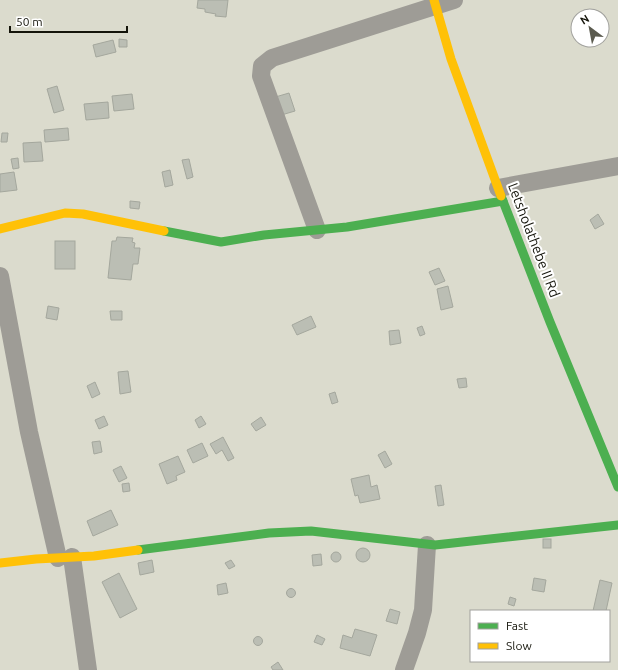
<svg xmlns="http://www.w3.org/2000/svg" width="618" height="670" viewBox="0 0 618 670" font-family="Ubuntu,sans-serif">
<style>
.building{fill:#bbbeb4;stroke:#a4a79d}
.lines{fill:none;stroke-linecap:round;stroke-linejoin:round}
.street{stroke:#9e9c96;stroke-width:18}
.fast{stroke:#4caf50;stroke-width:9}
.slow{stroke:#ffc107;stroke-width:9}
.labels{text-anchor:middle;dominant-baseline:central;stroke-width:4;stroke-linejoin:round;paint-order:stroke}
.street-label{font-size:14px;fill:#14140a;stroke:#fff}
</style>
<rect width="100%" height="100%" fill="#dbdbcd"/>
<g class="building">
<path d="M198,0H228L226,17L215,16L216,14L205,12V9L197,8Z"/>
<path d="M119,39L127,40V47H119Z"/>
<path d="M113,40L116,52L96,57L93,45Z"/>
<path d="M57,86L64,110L54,113L47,89Z"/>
<path d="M289,93L295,111L278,116L272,98Z"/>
<path d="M132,94L134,109L114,111L112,96Z"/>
<path d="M108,102L109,118L86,120L84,104Z"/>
<path d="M68,128L69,140L45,142L44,130Z"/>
<path d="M2,133H8L7,142H1Z"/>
<path d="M41,142L43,161L24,162L23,143Z"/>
<path d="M18,158L19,168L13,169L11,159Z"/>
<path d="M189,159L193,177L187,179L182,160Z"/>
<path d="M170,170L173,185L165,187L162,172Z"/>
<path d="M14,172L17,190L0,192V174Z"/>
<path d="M130,201L140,202L139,209L130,208Z"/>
<path d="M598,214L604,224L595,229L590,220Z"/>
<path d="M117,237L133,238L132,242L135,243L134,248H140L138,264H133L131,280L108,278L112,241H116Z"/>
<rect x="55" y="241" width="20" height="28"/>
<path d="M439,268L445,281L435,285L429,272Z"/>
<path d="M448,286L453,307L441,310L437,289Z"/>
<path d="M48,306L59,308L57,320L46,318Z"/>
<path d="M110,311H122V320H111Z"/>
<path d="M311,316L316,327L297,335L292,325Z"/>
<path d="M422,326L425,334L420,336L417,328Z"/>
<path d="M399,330L401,343L390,345L389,331Z"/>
<path d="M128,371L131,392L120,394L118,372Z"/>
<path d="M466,378L467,387L459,388L457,379Z"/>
<path d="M95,382L100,394L92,398L87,386Z"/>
<path d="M335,392L338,402L332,404L329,394Z"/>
<path d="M104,416L108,425L99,429L95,420Z"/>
<path d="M201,416L206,424L199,428L195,420Z"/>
<path d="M261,417L266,425L256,431L251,424Z"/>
<path d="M223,437L234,458L228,461L222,450L216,454L210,444Z"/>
<path d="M100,441L102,452L94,454L92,442Z"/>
<path d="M202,443L208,456L193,463L187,450Z"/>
<path d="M385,451L392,464L385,468L378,455Z"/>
<path d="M178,456L185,472L176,476L177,480L167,484L159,464Z"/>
<path d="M121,466L127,478L119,482L113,470Z"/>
<path d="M369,475L371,487L377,485L380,499L360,503L358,495L355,496L351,479Z"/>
<path d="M129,483L130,491L123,492L122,484Z"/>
<path d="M441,485L444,505L438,506L435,486Z"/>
<path d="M111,510L118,525L93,536L87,521Z"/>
<rect x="543" y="539" width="8" height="9"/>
<circle cx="363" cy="555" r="7"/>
<circle cx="336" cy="557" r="5"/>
<path d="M321,554L322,565L313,566L312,555Z"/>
<path d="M152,560L154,572L140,575L138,563Z"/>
<path d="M231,560L235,566L229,569L225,563Z"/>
<path d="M119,573L137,609L120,618L102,582Z"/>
<path d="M534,578L546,580L544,592L532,590Z"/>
<path d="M600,580L612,583L606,611H593Z"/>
<path d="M226,583L228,593L218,595L217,585Z"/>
<circle cx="291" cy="593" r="4.5"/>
<path d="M510,597L516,599L514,606L508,604Z"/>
<path d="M390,609L400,612L397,624L386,621Z"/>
<path d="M355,629L377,635L370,656L340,648L343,635L352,638Z"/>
<path d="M317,635L325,639L322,645L314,642Z"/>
<circle cx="258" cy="641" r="4.5"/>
<path d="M278,662L283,670H273L271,667Z"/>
</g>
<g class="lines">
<g class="street">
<path d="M498,188L618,166"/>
<path d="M317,230L261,76L262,66L272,58L454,0"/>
<path d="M0,276L29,432L58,558"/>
<path d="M72,557L88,670"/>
<path d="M404,670L417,633L423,610L427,545"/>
</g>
<g class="fast">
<path d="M501,196L550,322L618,487"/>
<path d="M164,231L221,242L264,235L347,227L503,201"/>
<path d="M138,550L269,533L311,531L435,545L618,525"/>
</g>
<g class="slow">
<path d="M434,0L451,59L501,196"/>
<path d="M0,229L65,213L83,214L164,231"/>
<path d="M0,563L36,559L94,556L138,550"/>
</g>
</g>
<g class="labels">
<g class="street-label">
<text transform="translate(534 240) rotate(69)">Letsholathebe II Rd</text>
</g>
</g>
<rect x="470" y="610" width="140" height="52" fill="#ffffff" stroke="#a1a19d"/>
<rect x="478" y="623" width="20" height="6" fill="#4caf50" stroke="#a1a19d"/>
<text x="506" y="630" font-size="12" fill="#14140a">Fast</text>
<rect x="478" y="643" width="20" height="6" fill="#ffc107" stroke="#a1a19d"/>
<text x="506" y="650" font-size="12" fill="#14140a">Slow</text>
<g transform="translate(590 28) rotate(328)"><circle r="19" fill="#ffffff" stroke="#a1a19d"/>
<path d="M0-3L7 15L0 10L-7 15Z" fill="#5a5a4e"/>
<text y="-6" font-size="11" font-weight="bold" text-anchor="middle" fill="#14140a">N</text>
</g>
<path d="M10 26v6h117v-6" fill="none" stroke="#14140a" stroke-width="2"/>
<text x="16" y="26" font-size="12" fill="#14140a" stroke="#ffffff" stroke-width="3" paint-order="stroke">50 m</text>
</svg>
